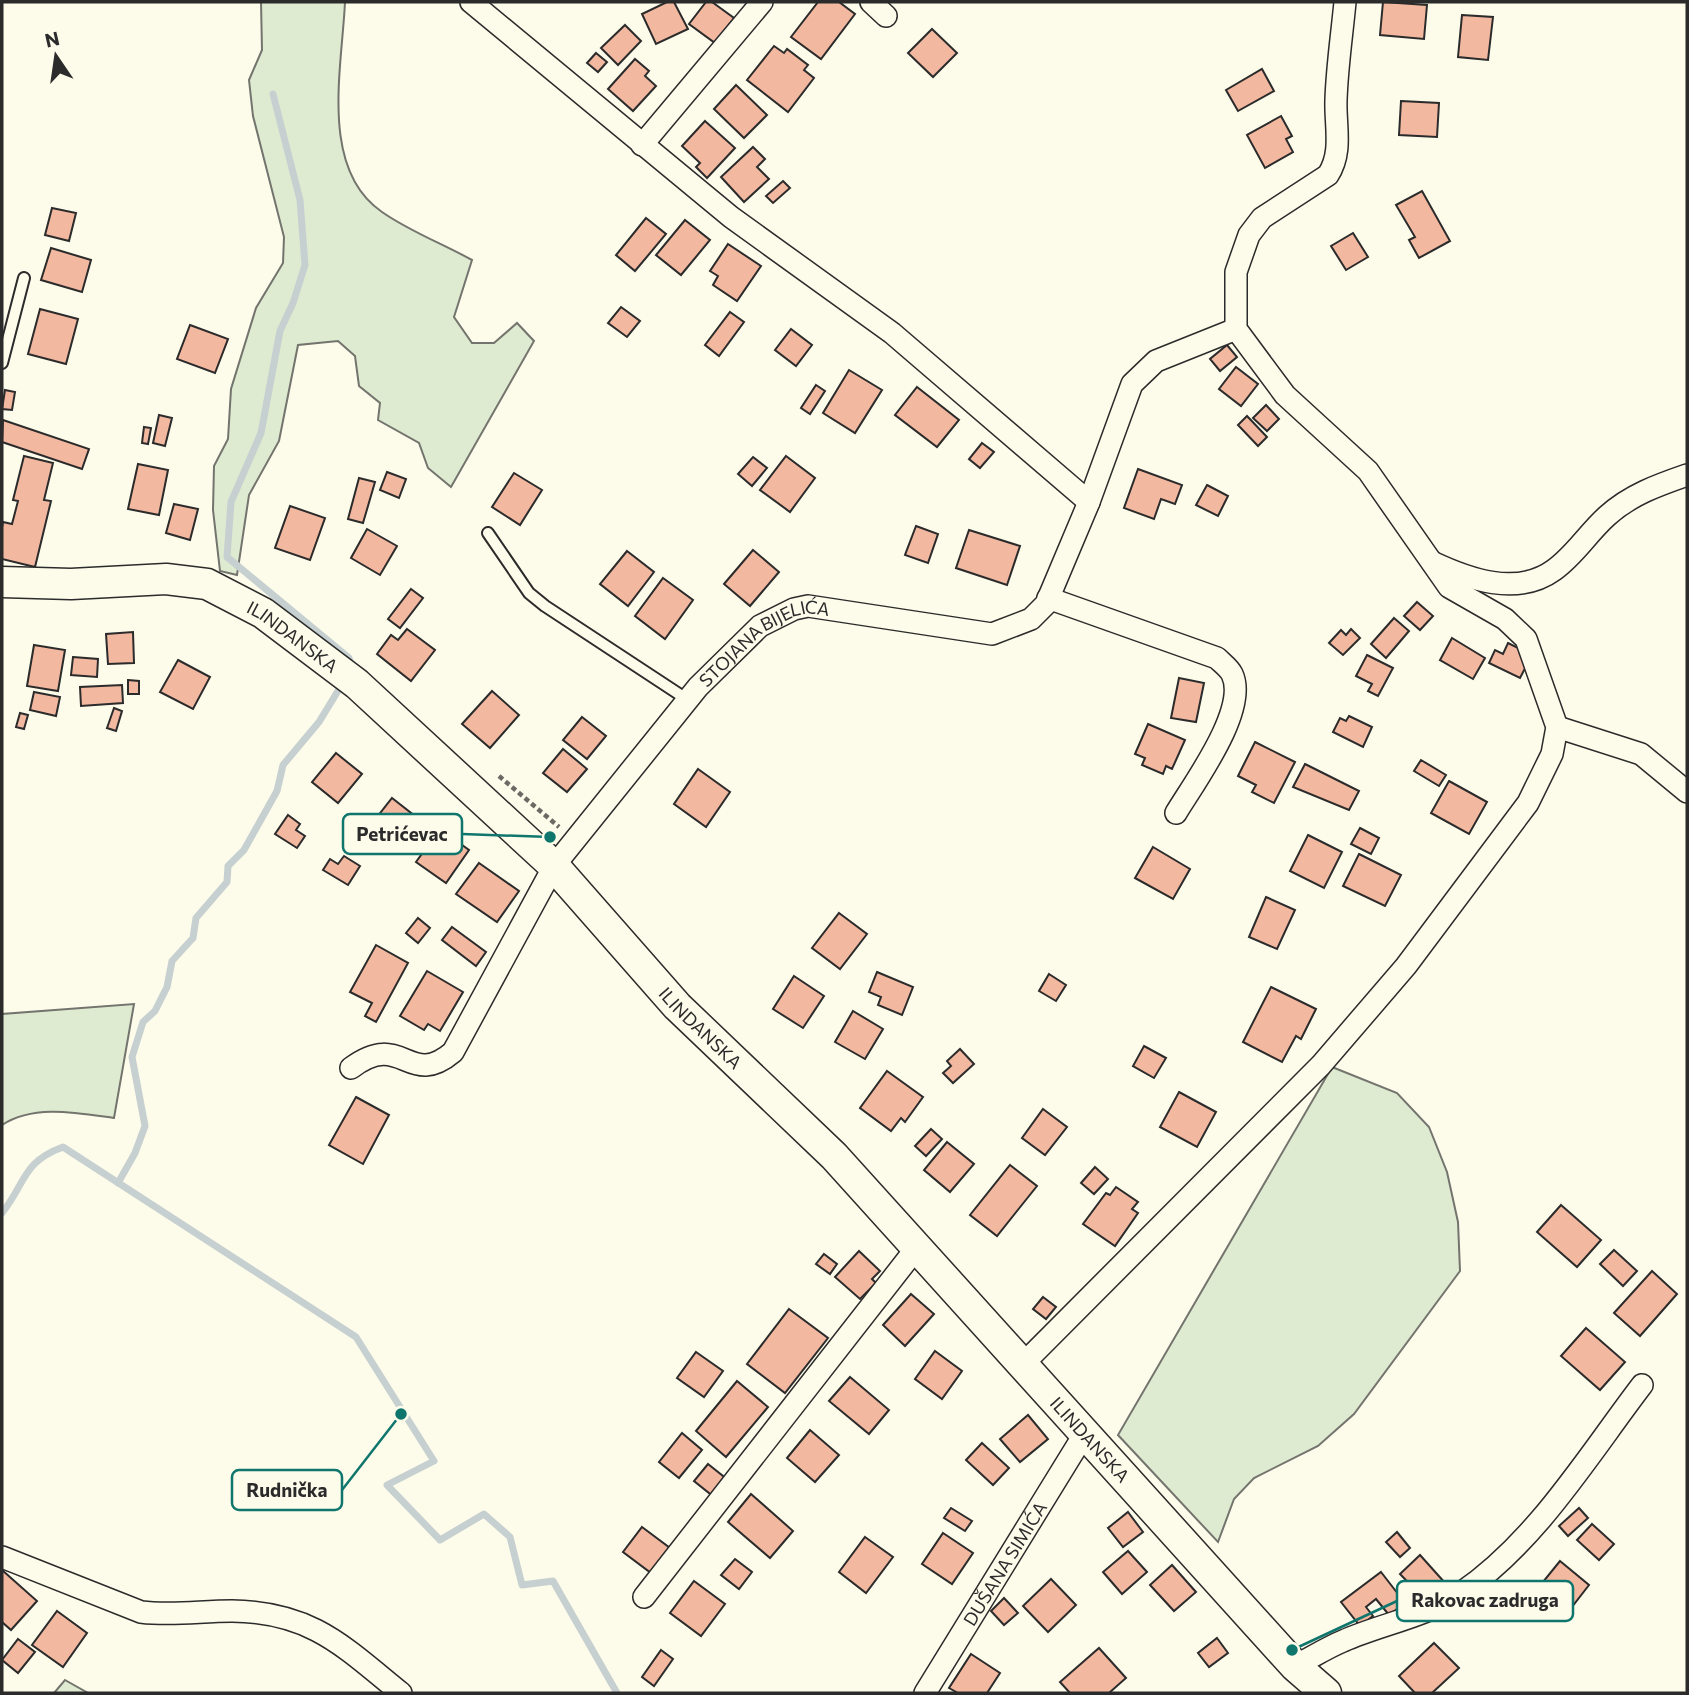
<svg xmlns="http://www.w3.org/2000/svg" width="1689" height="1695" viewBox="0 0 1689 1695" font-family="Commissioner,sans-serif">
<style>
.green{fill:#deebd1;stroke:#74746e;stroke-width:2}
.lines{fill:none;stroke-linecap:round;stroke-linejoin:round}
.stream{stroke:#c7d0d0;stroke-width:7}
.building{fill:#f2b8a0;stroke:#2b2b2b;stroke-width:2}
.lane-casing{stroke:#2b2b2b;stroke-width:14}
.street-casing{stroke:#2b2b2b;stroke-width:24}
.secondary-casing{stroke:#2b2b2b;stroke-width:33}
.path{stroke:#6a6964;stroke-width:4.5;stroke-dasharray:5 3.5;stroke-linecap:butt}
.lane{stroke:#fdfbea;stroke-width:10}
.street{stroke:#fdfbea;stroke-width:21}
.secondary{stroke:#fdfbea;stroke-width:30}
.labels{text-anchor:middle;dominant-baseline:central;stroke-width:5;stroke-linejoin:round;paint-order:stroke}
.street-label{font-size:18px;fill:#2b2b2b;stroke:#fdfbea}
.leader{fill:none;stroke:#0f766e;stroke-width:2.5}
.callout-dot{fill:#0f766e;stroke:#fdfbea;stroke-width:2.5}
.callout{fill:#fdfbea;stroke:#0f766e;stroke-width:2.5}
.callout-label{font-size:19px;text-anchor:middle;font-weight:bold;fill:#2b2b2b}
</style>
<rect width="100%" height="100%" fill="#fdfbea"/>
<g class="green">
<path d="M261,2H345C342,68 319,169 382,212C409,231 443,244 472,260L454,317L472,343H494L517,323L534,341L451,487L428,468L419,443L378,420L380,403L359,386L355,356L338,341L298,345L279,441L249,495L237,575L220,571L213,510L214,466L228,439L231,389L256,308L283,263L284,237L253,116L249,80L262,50Z"/>
<path d="M134,1004L114,1118C78,1113 34,1104 2,1125V1014Z"/>
<path d="M1332,1067L1397,1093L1429,1127L1447,1172L1458,1222L1460,1271L1354,1414L1318,1446L1254,1478L1234,1499L1218,1542L1118,1435Z"/>
<path d="M65,1680L88,1693H54Z"/>
</g>
<g class="lines">
<g class="stream">
<path d="M273,94L300,200L305,265L293,303L280,331L261,433L231,502L227,557L349,658L352,668"/>
<path d="M118,1183L135,1153L145,1126L132,1057L143,1022L155,1011L167,987L172,961L193,938L196,918L227,882L228,866L244,850L277,791L283,765L319,722L344,681"/>
<path d="M2,1213C26,1183 22,1162 63,1147L356,1337L434,1461L387,1485L440,1540L484,1514L510,1537L522,1585L553,1581L617,1693"/>
</g>
</g>
<g class="building">
<path d="M667,2H674L688,29L656,44L642,14Z"/>
<path d="M706,2H712L734,18L715,43L689,24Z"/>
<path d="M818,2H839L855,14L821,59L791,37Z"/>
<path d="M1383,2L1427,5L1424,39L1380,35Z"/>
<path d="M1462,15L1493,17L1488,60L1458,57Z"/>
<path d="M625,25L641,41L618,65L601,48Z"/>
<path d="M932,29L957,53L933,77L908,53Z"/>
<path d="M774,46L784,53L787,49L808,65L804,70L814,78L788,112L747,80Z"/>
<path d="M596,53L607,62L598,72L587,63Z"/>
<path d="M635,59L649,71L645,76L656,86L633,111L608,89Z"/>
<path d="M1262,69L1274,91L1238,111L1226,90Z"/>
<path d="M736,85L767,115L744,138L714,109Z"/>
<path d="M1401,101L1439,103L1437,137L1399,135Z"/>
<path d="M1281,116L1292,136L1286,139L1293,152L1265,168L1247,135Z"/>
<path d="M705,121L735,148L707,178L696,167L700,163L682,146Z"/>
<path d="M753,147L765,159L757,167L769,179L744,202L721,177Z"/>
<path d="M783,181L790,188L773,203L766,196Z"/>
<path d="M1422,191L1450,241L1419,258L1409,240L1415,237L1396,205Z"/>
<path d="M52,208L76,213L69,241L45,235Z"/>
<path d="M646,218L666,234L635,271L616,255Z"/>
<path d="M685,220L710,240L681,275L656,255Z"/>
<path d="M1353,233L1368,257L1346,270L1331,246Z"/>
<path d="M728,244L761,266L737,301L713,285L718,276L710,271Z"/>
<path d="M51,248L91,260L82,292L41,280Z"/>
<path d="M621,307L640,321L627,337L608,323Z"/>
<path d="M40,309L78,319L66,364L28,354Z"/>
<path d="M730,312L744,322L719,356L705,345Z"/>
<path d="M190,325L228,339L215,373L177,359Z"/>
<path d="M791,329L812,345L796,366L775,350Z"/>
<path d="M1227,345L1237,357L1220,371L1210,359Z"/>
<path d="M1236,367L1258,384L1241,406L1219,389Z"/>
<path d="M849,370L882,390L855,433L823,413Z"/>
<path d="M816,385L825,391L810,414L801,408Z"/>
<path d="M917,387L959,420L937,447L895,415Z"/>
<path d="M5,390L15,392L12,410L2,409Z"/>
<path d="M1266,405L1279,419L1267,431L1253,418Z"/>
<path d="M159,415L172,418L165,446L153,443Z"/>
<path d="M1247,416L1267,437L1258,446L1238,425Z"/>
<path d="M3,420L89,449L82,469L2,442Z"/>
<path d="M144,427L151,428L148,444L142,443Z"/>
<path d="M982,443L994,452L980,468L969,459Z"/>
<path d="M24,456L53,463L44,500L51,501L35,567L2,559V527L3,522L12,524L18,501L13,500Z"/>
<path d="M786,456L815,478L790,512L760,490Z"/>
<path d="M753,457L767,468L752,486L738,474Z"/>
<path d="M138,464L168,470L159,515L128,509Z"/>
<path d="M1138,469L1182,485L1175,504L1161,499L1154,519L1124,508Z"/>
<path d="M387,472L406,479L399,498L380,490Z"/>
<path d="M514,473L542,490L520,525L492,507Z"/>
<path d="M359,478L375,482L363,523L348,519Z"/>
<path d="M1207,485L1228,496L1218,516L1196,505Z"/>
<path d="M174,504L198,509L190,540L166,533Z"/>
<path d="M290,506L325,518L310,560L275,548Z"/>
<path d="M916,526L938,534L928,563L905,555Z"/>
<path d="M367,529L397,546L380,575L351,558Z"/>
<path d="M969,530L1020,546L1007,585L956,568Z"/>
<path d="M753,550L779,572L750,606L724,584Z"/>
<path d="M627,551L654,572L628,606L600,584Z"/>
<path d="M663,578L693,600L665,639L635,616Z"/>
<path d="M411,589L423,598L400,628L388,619Z"/>
<path d="M1417,602L1433,616L1420,630L1404,616Z"/>
<path d="M1394,618L1409,631L1386,658L1371,644Z"/>
<path d="M407,629L435,650L411,681L377,654L391,635L398,640Z"/>
<path d="M1351,629L1360,638L1343,655L1329,643L1341,630L1346,635Z"/>
<path d="M133,632L134,663L108,664L106,634Z"/>
<path d="M1452,638L1485,658L1473,679L1440,660Z"/>
<path d="M1508,643L1532,655L1520,678L1489,663L1495,650L1503,654Z"/>
<path d="M34,645L65,650L58,691L27,686Z"/>
<path d="M1367,655L1393,668L1378,696L1368,691L1372,684L1356,676Z"/>
<path d="M73,657L98,659L97,677L71,675Z"/>
<path d="M178,660L210,677L193,709L160,692Z"/>
<path d="M1179,678L1204,683L1196,722L1171,718Z"/>
<path d="M128,680L139,681V694H128Z"/>
<path d="M122,685L123,703L81,706L80,687Z"/>
<path d="M492,691L519,715L490,748L462,724Z"/>
<path d="M34,692L60,697L56,716L30,710Z"/>
<path d="M114,708L122,711L116,731L107,728Z"/>
<path d="M20,713L28,715L24,729L16,727Z"/>
<path d="M1349,716L1372,727L1363,747L1333,732L1340,718L1346,721Z"/>
<path d="M582,717L606,736L587,759L563,740Z"/>
<path d="M1148,724L1185,740L1172,769L1166,766L1163,774L1142,765L1145,758L1135,754Z"/>
<path d="M1255,742L1295,762L1274,803L1252,792L1256,785L1238,776Z"/>
<path d="M563,749L587,769L567,792L543,773Z"/>
<path d="M336,753L362,774L338,803L312,782Z"/>
<path d="M1421,760L1446,775L1439,786L1414,771Z"/>
<path d="M1305,764L1359,791L1349,810L1293,787Z"/>
<path d="M698,769L730,792L706,827L674,804Z"/>
<path d="M1449,781L1487,802L1469,834L1431,813Z"/>
<path d="M392,798L420,820L397,847L370,826Z"/>
<path d="M288,815L300,824L296,830L305,836L297,848L275,834Z"/>
<path d="M1360,828L1379,838L1371,854L1351,844Z"/>
<path d="M440,829L469,850L446,883L416,862Z"/>
<path d="M1308,835L1342,852L1324,888L1290,871Z"/>
<path d="M1153,847L1190,869L1173,899L1135,878Z"/>
<path d="M1359,854L1401,875L1385,906L1343,886Z"/>
<path d="M344,856L360,866L348,885L323,870L330,859L338,864Z"/>
<path d="M479,863L519,891L497,922L456,894Z"/>
<path d="M1266,897L1295,910L1277,949L1249,937Z"/>
<path d="M839,913L867,934L840,969L812,948Z"/>
<path d="M418,918L430,928L418,943L406,933Z"/>
<path d="M452,927L486,952L476,966L442,940Z"/>
<path d="M376,945L408,963L376,1022L365,1016L372,1003L350,992Z"/>
<path d="M427,971L463,992L440,1031L428,1024L424,1030L400,1016Z"/>
<path d="M877,972L913,987L902,1015L878,1005L881,997L869,992Z"/>
<path d="M1049,974L1066,985L1056,1001L1039,991Z"/>
<path d="M794,976L824,996L803,1028L773,1009Z"/>
<path d="M1271,987L1316,1009L1301,1039L1296,1036L1282,1062L1243,1042Z"/>
<path d="M853,1011L883,1029L865,1059L835,1042Z"/>
<path d="M1144,1046L1166,1058L1154,1078L1133,1066Z"/>
<path d="M960,1049L974,1064L953,1083L943,1073L951,1066L947,1061Z"/>
<path d="M887,1071L923,1097L905,1122L901,1118L891,1131L860,1108Z"/>
<path d="M1179,1092L1216,1112L1197,1147L1160,1127Z"/>
<path d="M356,1097L389,1115L363,1164L329,1145Z"/>
<path d="M1043,1109L1067,1127L1045,1155L1022,1138Z"/>
<path d="M931,1129L942,1139L926,1156L915,1146Z"/>
<path d="M947,1142L974,1164L950,1192L924,1170Z"/>
<path d="M1010,1165L1037,1186L997,1236L970,1215Z"/>
<path d="M1095,1167L1108,1179L1094,1194L1081,1183Z"/>
<path d="M1116,1187L1138,1202L1132,1209L1138,1213L1115,1246L1083,1224L1106,1193L1110,1195Z"/>
<path d="M1561,1205L1601,1240L1577,1267L1537,1232Z"/>
<path d="M1614,1250L1637,1271L1623,1286L1600,1264Z"/>
<path d="M859,1251L880,1271L872,1279L876,1283L860,1299L835,1277Z"/>
<path d="M824,1254L837,1264L830,1274L816,1264Z"/>
<path d="M1652,1271L1677,1294L1640,1336L1614,1313Z"/>
<path d="M911,1294L934,1314L905,1346L883,1325Z"/>
<path d="M1043,1297L1056,1307L1046,1319L1033,1309Z"/>
<path d="M789,1309L828,1338L785,1393L747,1364Z"/>
<path d="M1586,1328L1625,1362L1600,1390L1561,1356Z"/>
<path d="M935,1351L962,1371L942,1399L915,1379Z"/>
<path d="M696,1352L723,1371L704,1397L677,1378Z"/>
<path d="M850,1377L889,1410L869,1434L829,1401Z"/>
<path d="M737,1381L768,1407L726,1457L696,1431Z"/>
<path d="M1028,1415L1048,1439L1020,1462L1000,1439Z"/>
<path d="M810,1430L839,1455L815,1482L787,1458Z"/>
<path d="M682,1433L702,1450L679,1478L659,1462Z"/>
<path d="M982,1443L1009,1468L993,1485L966,1460Z"/>
<path d="M708,1464L728,1480L714,1497L694,1481Z"/>
<path d="M751,1494L793,1531L770,1558L728,1522Z"/>
<path d="M951,1508L972,1521L965,1531L944,1518Z"/>
<path d="M1579,1508L1588,1518L1568,1536L1559,1526Z"/>
<path d="M1128,1512L1143,1532L1123,1547L1108,1528Z"/>
<path d="M1592,1524L1614,1544L1599,1560L1577,1540Z"/>
<path d="M642,1527L670,1548L651,1573L623,1552Z"/>
<path d="M1397,1532L1410,1548L1400,1557L1386,1542Z"/>
<path d="M943,1533L973,1553L952,1584L922,1564Z"/>
<path d="M865,1537L893,1557L866,1593L839,1572Z"/>
<path d="M1128,1551L1147,1572L1122,1594L1103,1572Z"/>
<path d="M1420,1555L1446,1584L1427,1602L1400,1574Z"/>
<path d="M735,1559L752,1572L739,1589L721,1575Z"/>
<path d="M1560,1561L1589,1585L1568,1612L1538,1588Z"/>
<path d="M1172,1565L1196,1592L1174,1611L1150,1585Z"/>
<path d="M2,1570L37,1601L11,1630L2,1622Z"/>
<path d="M1381,1572L1405,1603L1389,1615L1376,1599L1366,1607L1373,1616L1360,1626L1341,1602Z"/>
<path d="M1051,1579L1076,1605L1048,1632L1023,1606Z"/>
<path d="M694,1581L725,1604L701,1636L670,1613Z"/>
<path d="M1004,1598L1018,1613L1004,1625L991,1611Z"/>
<path d="M57,1611L87,1633L63,1667L32,1645Z"/>
<path d="M1217,1638L1228,1653L1209,1667L1198,1653Z"/>
<path d="M18,1639L35,1652L18,1673L2,1660Z"/>
<path d="M1434,1643L1459,1668L1432,1693H1415L1399,1676Z"/>
<path d="M1099,1648L1126,1678L1109,1693H1070L1060,1682Z"/>
<path d="M661,1650L673,1659L654,1686L642,1677Z"/>
<path d="M971,1654L1000,1673L987,1693H958L949,1688Z"/>
</g>
<g class="lines">
<g class="lane-casing">
<g id="lane">
<path d="M2,363L24,278"/>
<path d="M488,533L529,593L545,606L688,700"/>
</g>
</g>
<g class="street-casing">
<g id="street">
<path d="M471,2L731,217L892,333L1089,502"/>
<path d="M871,2L886,16"/>
<path d="M642,145L762,2"/>
<path d="M1432,562C1468,579 1517,597 1554,570C1575,555 1588,533 1607,516C1630,495 1658,485 1687,475"/>
<path d="M1048,598L1217,658C1222,663 1229,668 1232,674C1249,709 1194,783 1176,813"/>
<path d="M1557,727L1641,754L1687,792"/>
<path id="s1" d="M351,1068C403,1029 408,1090 453,1052L554,866L698,687L760,626L794,609L808,606L992,634L1031,619L1046,604L1089,502L1132,384L1156,361L1236,329"/>
<path d="M1023,1364L1321,1065L1406,966L1528,803L1552,754L1557,727L1526,639L1505,619L1449,587L1368,471L1285,395L1236,329V272L1249,235L1262,218L1328,175C1343,152 1335,126 1336,100C1337,67 1342,34 1345,2"/>
<path d="M2,1557L141,1612C172,1616 201,1611 232,1611C312,1612 344,1647 401,1693"/>
<path d="M644,1597L918,1246"/>
<path d="M1295,1666C1311,1658 1326,1648 1343,1641C1381,1624 1426,1617 1461,1593C1537,1541 1587,1457 1642,1385"/>
<path id="s2" d="M925,1693L1085,1433"/>
</g>
</g>
<g class="secondary-casing">
<g id="secondary">
<path id="s3" d="M2,582L71,584L166,579L207,584L263,613L357,684L554,866L677,1006L834,1156L1295,1666L1326,1693"/>
</g>
</g>
<path class="path" d="M499,776L559,827"/>
<use href="#lane" class="lane"/>
<use href="#street" class="street"/>
<use href="#secondary" class="secondary"/>
</g>
<g class="labels">
<g class="street-label">
<text stroke="none"><textPath href="#s3" startOffset="306">ILINDANSKA</textPath></text>
<text stroke="none"><textPath href="#s1" startOffset="635">STOJANA BIJELIĆA</textPath></text>
<text stroke="none"><textPath href="#s3" startOffset="873">ILINDANSKA</textPath></text>
<text stroke="none"><textPath href="#s3" startOffset="1440">ILINDANSKA</textPath></text>
<text stroke="none"><textPath href="#s2" startOffset="152">DUŠANA SIMIĆA</textPath></text>
</g>
</g>
<path class="leader" d="M550 837L462 834M401 1414L342 1490M1292 1650L1397 1601"/>
<g class="callout-dot">
<circle cx="550" cy="837" r="7"/>
<circle cx="401" cy="1414" r="7"/>
<circle cx="1292" cy="1650" r="7"/>
</g>
<g class="callout">
<rect x="343" y="814" width="119" height="40" rx="7"/>
<rect x="232" y="1470" width="110" height="40" rx="7"/>
<rect x="1397" y="1581" width="176" height="40" rx="7"/>
</g>
<g class="callout-label">
<text x="402" y="841">Petrićevac</text>
<text x="287" y="1497">Rudnička</text>
<text x="1485" y="1607">Rakovac zadruga</text>
</g>
<rect width="1689" height="1695" fill="none" stroke="#2b2b2b" stroke-width="7"/>
<g transform="translate(56 56) rotate(347)" stroke="#fdfbea" stroke-width="5" paint-order="stroke">
<path d="M0-5L12 26L0 18L-12 26Z" fill="#2b2b2b"/>
<text y="-10" font-size="19" font-weight="bold" text-anchor="middle" fill="#2b2b2b">N</text>
</g>
</svg>
